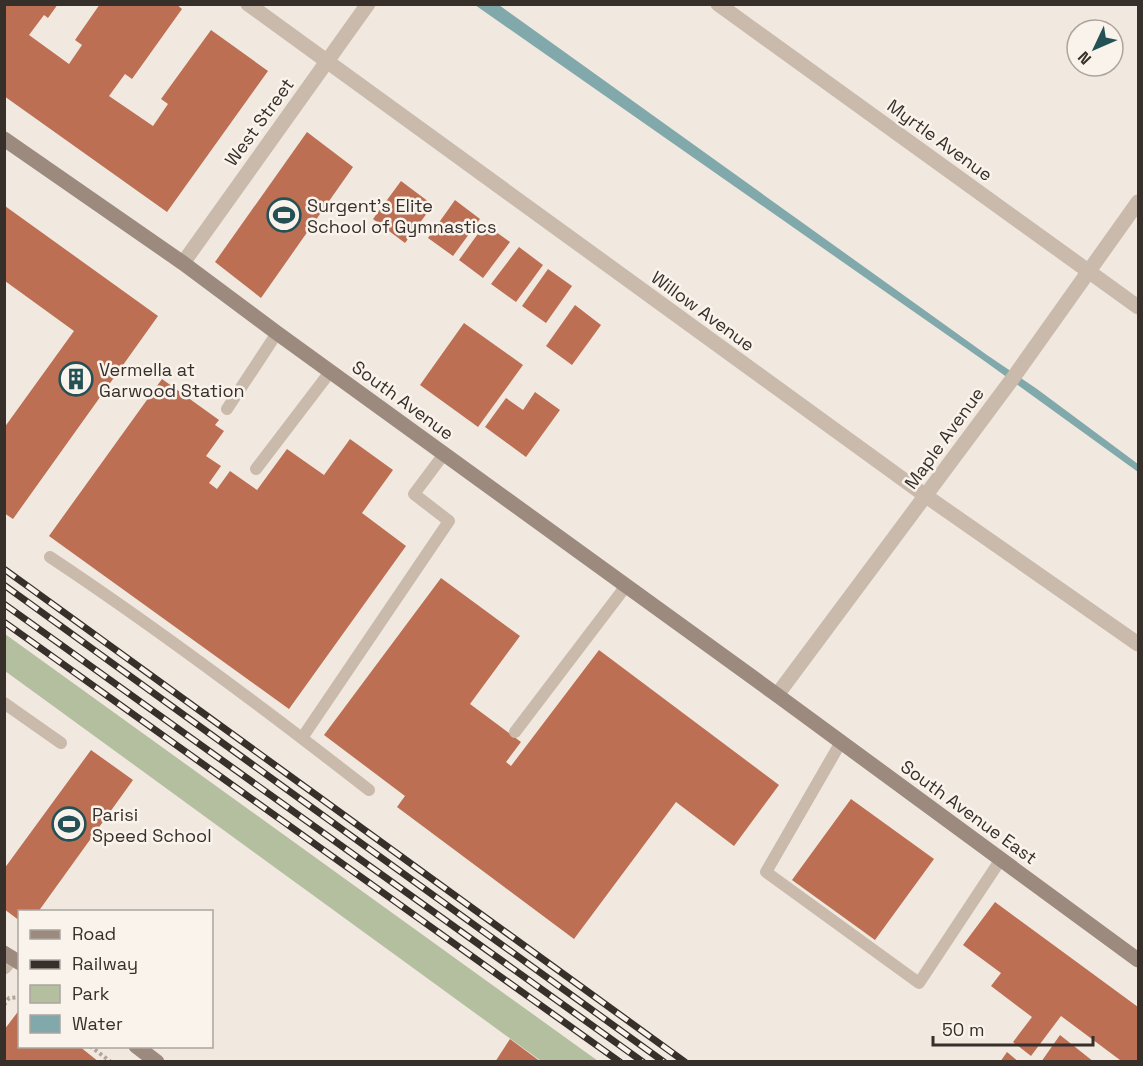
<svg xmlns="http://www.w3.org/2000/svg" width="1143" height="1066" viewBox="0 0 1143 1066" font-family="'Space Grotesk',sans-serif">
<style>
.green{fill:#b4bfa0}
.water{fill:#81a9ac}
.building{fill:#bc6f52}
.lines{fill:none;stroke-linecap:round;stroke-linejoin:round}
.path{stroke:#b4a496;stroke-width:4;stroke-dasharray:3 3;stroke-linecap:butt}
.service{stroke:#c9baac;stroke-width:12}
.minor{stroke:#c9baac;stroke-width:15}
.secondary{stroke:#9c8a7e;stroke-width:15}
.rail-casing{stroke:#372f2a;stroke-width:7}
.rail{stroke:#f9f3ec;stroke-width:4.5;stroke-dasharray:14;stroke-linecap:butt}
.labels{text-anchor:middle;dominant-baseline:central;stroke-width:5;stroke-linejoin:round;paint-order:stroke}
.street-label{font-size:18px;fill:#372f2a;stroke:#f9f3ec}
.poi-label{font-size:18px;fill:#372f2a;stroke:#f9f3ec;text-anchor:start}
</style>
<rect width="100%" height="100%" fill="#f1e9e0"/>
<path class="green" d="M5,634L598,1061H541L5,671Z"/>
<path class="water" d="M475,5H499L987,355L1037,389L1138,464V472L983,360Z"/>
<g class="building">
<path d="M4,4H58L48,18L44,15L29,35L69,64L82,45L75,40L100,4H176L182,9L132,79L125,74L109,96L153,126L168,104L161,99L211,30L268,71L167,212L4,96Z"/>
<path d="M307,132L353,167L261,298L215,262Z"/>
<path d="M401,181L433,205L405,243L373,219Z"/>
<path d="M455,200L480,219L453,256L428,238Z"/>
<path d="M5,206L158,316L13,519L4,513V428L74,331L5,281Z"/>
<path d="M485,224L510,242L483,278L459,260Z"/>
<path d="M519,247L543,265L516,302L491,284Z"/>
<path d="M548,269L572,286L546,323L522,306Z"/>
<path d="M575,305L601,325L572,365L546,346Z"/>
<path d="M464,323L523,365L478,427L420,385Z"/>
<path d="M162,379L219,420L215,425L224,431L206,456L221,466L209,483L217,489L230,471L257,490L287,449L324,475L350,439L393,470L362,513L406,546L289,709L49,536Z"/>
<path d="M535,392L560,410L526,457L485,427L506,398L523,410Z"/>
<path d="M441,578L520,636L470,704L521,742L506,762L511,766L599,650L779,785L734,846L676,802L574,939L397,807L405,796L324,735Z"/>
<path d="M91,750L133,780L38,912H20V921L4,909V869Z"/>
<path d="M851,799L934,859L875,940L792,880Z"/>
<path d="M995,902L1138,1007V1062H1119L1120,1060L1061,1016L1031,1056L1013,1042L1032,1017L991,986L1001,973L963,945Z"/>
<path d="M20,1009V1046H79L99,1062H4V1030Z"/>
<path d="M1060,1035L1094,1062H1041Z"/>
<path d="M510,1039L541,1062H495Z"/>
<path d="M1007,1052L1019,1062H1000Z"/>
</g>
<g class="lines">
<g class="path">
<path d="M4,1005L9,998L20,997"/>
<path d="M90,1046L111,1062"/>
</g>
<g class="service">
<path d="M227,409L277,333"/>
<path d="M256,469L330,372"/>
<path d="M50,557C160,630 265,709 369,790"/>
<path d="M4,703L61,743"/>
<path d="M515,732L626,586"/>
<path d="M302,738L449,521L414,494L444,454"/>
<path d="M841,742L766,872L919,983L1001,859"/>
</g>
<g class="minor">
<path d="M248,4L926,496L1138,644"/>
<path d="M718,4L1138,307"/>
<path d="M183,263L368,4"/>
<path d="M777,695L1013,378L1138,202"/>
<path d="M4,967L12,958"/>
</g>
<g class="secondary">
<path d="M4,139L183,263L277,333L777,695L1138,960"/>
<path d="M4,953L20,963"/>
<path d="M136,1046L157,1062"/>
</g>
<g class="rail-casing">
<g id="rail">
<path d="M4,569L685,1062"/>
<path d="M4,585L664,1062"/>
<path d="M4,604L643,1062"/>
<path d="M4,622L620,1062"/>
</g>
</g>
<use href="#rail" class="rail"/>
</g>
<defs>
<g id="stadium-ring" transform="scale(1.725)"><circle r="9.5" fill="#f9f3ec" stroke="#235156" stroke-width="1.5"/><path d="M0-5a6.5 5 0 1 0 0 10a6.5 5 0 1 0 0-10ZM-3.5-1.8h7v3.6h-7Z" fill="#235156"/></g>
<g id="building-ring" transform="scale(1.725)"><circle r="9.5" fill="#f9f3ec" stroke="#235156" stroke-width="1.5"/><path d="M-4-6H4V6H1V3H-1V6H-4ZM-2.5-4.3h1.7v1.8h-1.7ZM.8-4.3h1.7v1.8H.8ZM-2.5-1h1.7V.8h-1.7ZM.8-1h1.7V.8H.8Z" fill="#235156"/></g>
</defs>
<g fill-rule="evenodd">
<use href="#stadium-ring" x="284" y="215"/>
<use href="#building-ring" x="76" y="379"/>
<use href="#stadium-ring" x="69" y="824"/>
</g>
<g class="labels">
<g class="street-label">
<text transform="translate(259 122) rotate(-54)">West Street</text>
<text transform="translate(940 140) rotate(36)">Myrtle Avenue</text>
<text transform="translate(703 311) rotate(36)">Willow Avenue</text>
<text transform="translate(403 400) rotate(36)">South Avenue</text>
<text transform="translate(944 438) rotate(-54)">Maple Avenue</text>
<text transform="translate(969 812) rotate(36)">South Avenue East</text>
</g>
<g class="poi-label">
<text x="307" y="205">Surgent's Elite<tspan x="307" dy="21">School of Gymnastics</tspan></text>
<text x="99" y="369">Vermella at<tspan x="99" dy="21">Garwood Station</tspan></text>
<text x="92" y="814">Parisi<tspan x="92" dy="21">Speed School</tspan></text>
</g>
</g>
<rect width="1143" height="1066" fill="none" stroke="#372f2a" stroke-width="12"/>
<rect x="18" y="910" width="195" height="138" fill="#f9f3ec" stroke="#aba59e" stroke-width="1.5"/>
<rect x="30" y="930" width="30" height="9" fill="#9c8a7e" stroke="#aba59e" stroke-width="1.5"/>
<text x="72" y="940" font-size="18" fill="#372f2a">Road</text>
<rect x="30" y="960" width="30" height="9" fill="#372f2a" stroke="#aba59e" stroke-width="1.5"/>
<text x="72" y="970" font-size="18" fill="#372f2a">Railway</text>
<rect x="30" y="985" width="30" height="18" fill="#b4bfa0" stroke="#aba59e" stroke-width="1.5"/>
<text x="72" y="1000" font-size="18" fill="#372f2a">Park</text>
<rect x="30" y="1015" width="30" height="18" fill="#81a9ac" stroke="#aba59e" stroke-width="1.5"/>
<text x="72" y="1030" font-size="18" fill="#372f2a">Water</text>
<g transform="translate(1095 48) rotate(226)"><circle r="28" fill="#f9f3ec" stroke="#aba59e" stroke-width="1.5"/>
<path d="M0-4.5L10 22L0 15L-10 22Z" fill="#235156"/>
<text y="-9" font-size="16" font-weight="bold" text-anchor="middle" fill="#372f2a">N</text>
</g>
<path d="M933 1036v9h160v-9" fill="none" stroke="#372f2a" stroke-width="3"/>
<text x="942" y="1036" font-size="18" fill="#372f2a" stroke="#f9f3ec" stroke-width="4.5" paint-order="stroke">50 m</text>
</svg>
